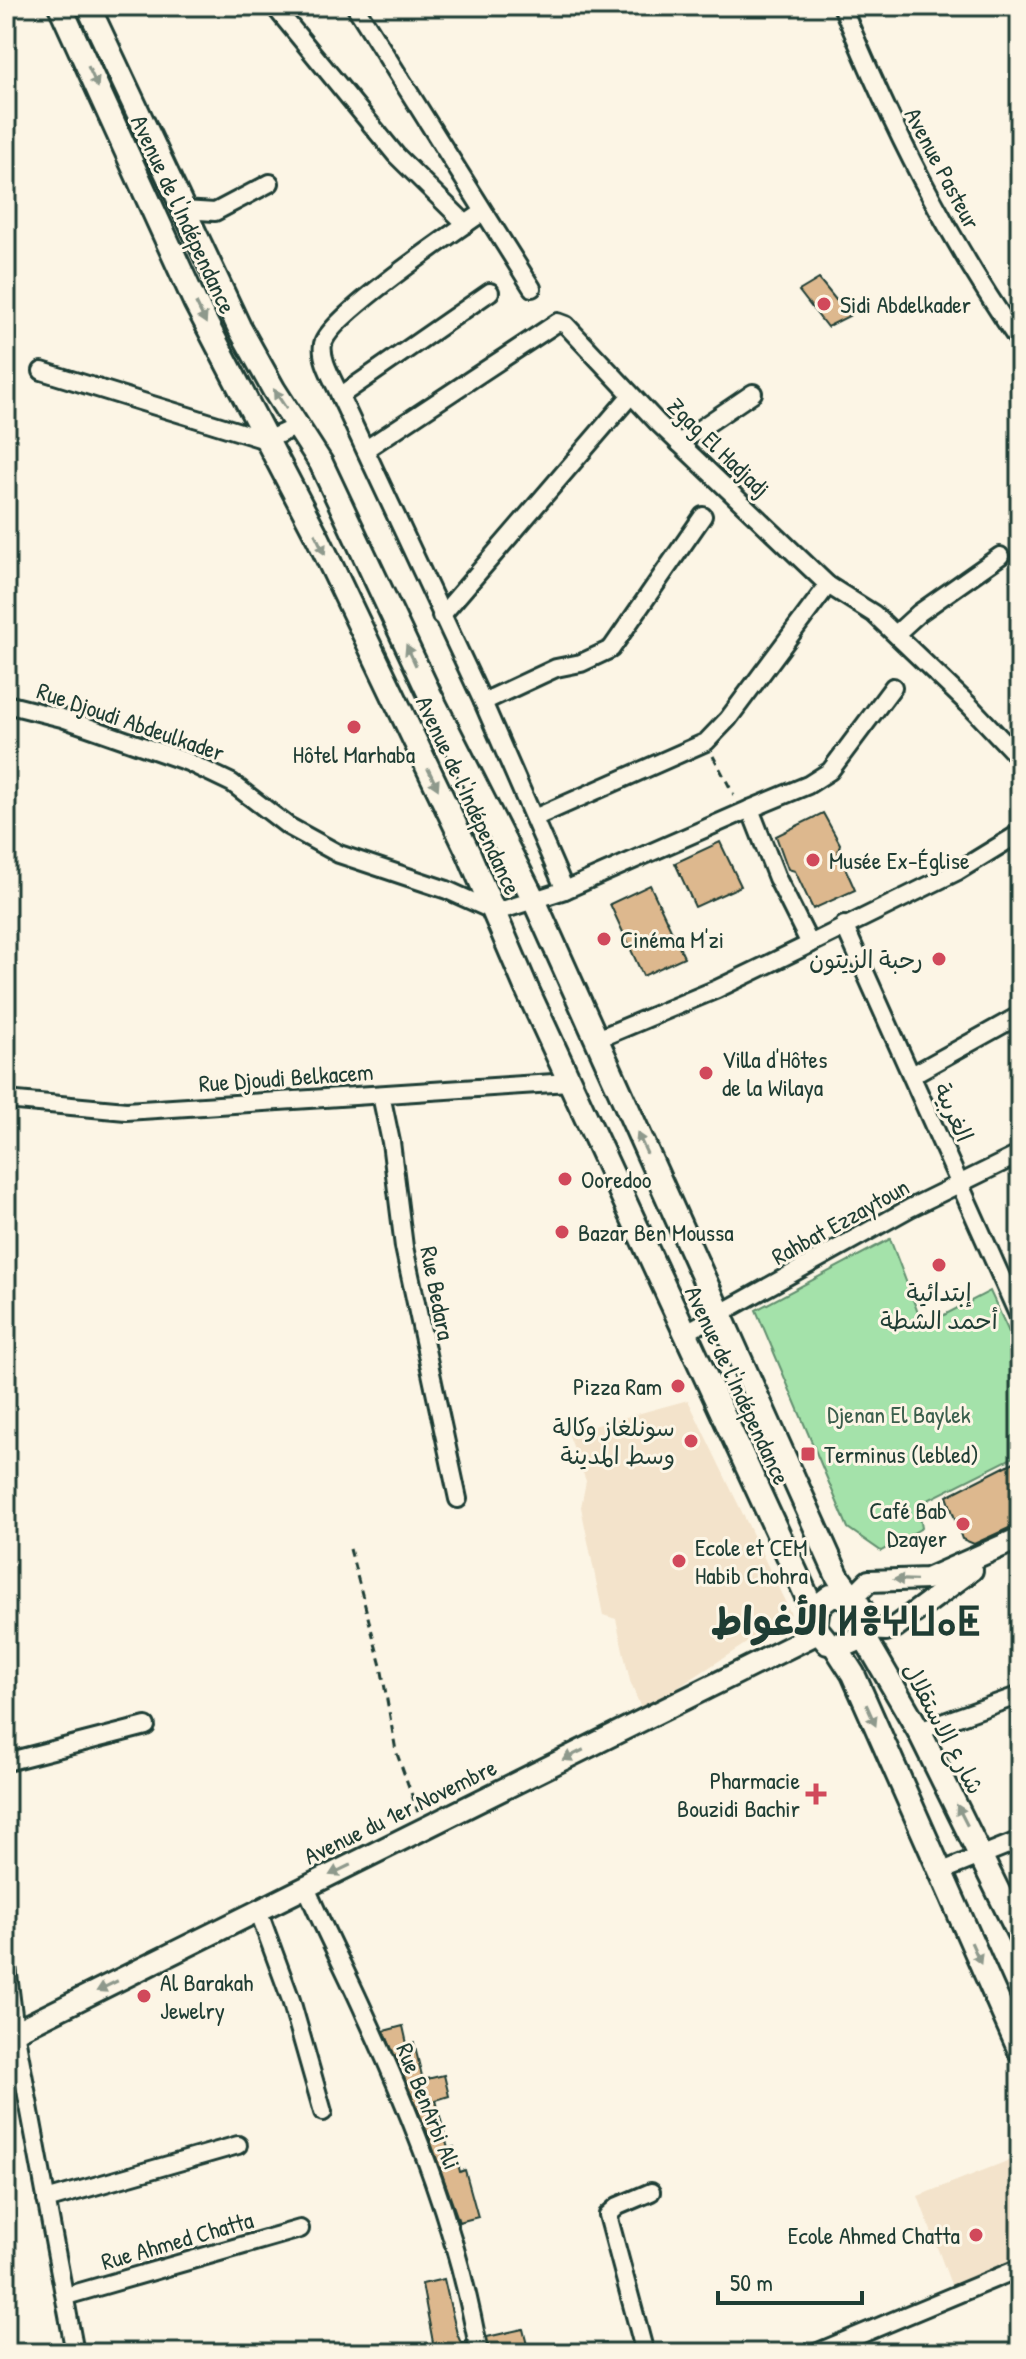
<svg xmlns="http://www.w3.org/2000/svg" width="1026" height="2359" viewBox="0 0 1026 2359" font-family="'Patrick Hand','Playpen Sans Arabic','Noto Sans Tifinagh',sans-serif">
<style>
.built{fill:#f3e3cb}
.green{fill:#a4e2aa;stroke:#62906f;stroke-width:2}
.building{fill:#ddb88e;stroke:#1f3d34;stroke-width:2}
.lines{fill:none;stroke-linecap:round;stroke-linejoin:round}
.minor-casing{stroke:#1f3d34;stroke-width:22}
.tertiary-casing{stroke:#1f3d34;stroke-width:26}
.secondary-casing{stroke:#1f3d34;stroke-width:28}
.path{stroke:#1f3d34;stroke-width:3;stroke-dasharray:8 6;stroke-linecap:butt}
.minor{stroke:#fcf5e5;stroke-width:16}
.tertiary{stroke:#fcf5e5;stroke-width:20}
.secondary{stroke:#fcf5e5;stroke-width:22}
.oneway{fill:#8e998c}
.poi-dot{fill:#d1495b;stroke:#fcf5e5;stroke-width:3}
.labels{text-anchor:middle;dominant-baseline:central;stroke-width:6;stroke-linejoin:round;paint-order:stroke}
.street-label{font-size:24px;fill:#1f3d34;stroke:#fcf5e5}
.poi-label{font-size:24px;fill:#1f3d34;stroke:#fcf5e5;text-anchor:start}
.park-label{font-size:24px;fill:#3a5e4c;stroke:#fcf5e5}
.town-label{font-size:40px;font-weight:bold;fill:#1f3d34;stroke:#fcf5e5}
</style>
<rect width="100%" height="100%" fill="#fcf5e5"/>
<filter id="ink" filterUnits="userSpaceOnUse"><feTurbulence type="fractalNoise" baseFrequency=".0125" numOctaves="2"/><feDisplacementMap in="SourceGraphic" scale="16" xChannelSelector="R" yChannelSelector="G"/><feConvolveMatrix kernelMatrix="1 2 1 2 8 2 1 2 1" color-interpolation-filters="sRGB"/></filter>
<g filter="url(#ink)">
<g class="built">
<path d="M688,1400L791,1614L642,1711L630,1681L616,1619L603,1615L581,1507L586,1481L568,1433Z"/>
<path d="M1020,2156V2274L956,2298L918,2196Z"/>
</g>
<path class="green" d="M890,1239L923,1326L990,1291L1020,1356V1454L918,1505L922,1528L881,1551L848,1528L756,1310Z"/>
<g class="building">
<path d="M819,279L849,316L827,327L799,291Z"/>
<path d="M823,813L840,844L838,852L855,890L813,909L795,871L788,869L776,836Z"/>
<path d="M720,842L741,886L695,907L675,863Z"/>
<path d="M650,885L684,957L643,976L610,904Z"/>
<path d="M1020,1459V1523L974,1544L962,1539L947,1496Z"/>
<path d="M403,2026L407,2044L414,2043L423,2080L444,2075L449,2096L436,2100L448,2149L454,2147L460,2172L465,2170L478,2217L459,2222L428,2134L384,2031Z"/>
<path d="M444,2279L457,2334L461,2343L466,2342L468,2353H435L422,2284Z"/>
<path d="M523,2329L529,2353H490L487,2337Z"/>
</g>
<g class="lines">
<g class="minor-casing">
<g id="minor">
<path d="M274,6L396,155L466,224"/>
<path d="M355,6L532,288"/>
<path d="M842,6C892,128 945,234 1020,343"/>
<path d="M183,210L215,212L270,183"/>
<path d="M483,212C456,231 329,317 323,344C320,360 334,381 340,396L483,702L565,890"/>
<path d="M42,371L266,440L298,426"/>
<path d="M340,396L490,292"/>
<path d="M679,443L753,393"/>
<path d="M366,449L558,322L566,325L657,422L828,585L874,614L970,706L1020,759"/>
<path d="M441,616L631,395"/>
<path d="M896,634L919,613L1000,556"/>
<path d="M483,702L556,668L581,663L611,649L703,516"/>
<path d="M6,704L62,718L188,762L232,783L288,826L339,854L447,890L496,912L565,890L750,809L777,878L810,944L958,871L1020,833"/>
<path d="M750,809L808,785L830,771L893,687"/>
<path d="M534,818L706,742L728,719L828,585"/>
<path d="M844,925L1020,1319"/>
<path d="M595,1040L717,989L810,944"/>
<path d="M912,1075L1020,1015"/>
<path d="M381,1095L391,1142L404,1247L458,1499"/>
<path d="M6,1100L126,1111L569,1082"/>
<path d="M685,1333L910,1208L1020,1154"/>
<path d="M919,1731L1020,1695"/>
<path d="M6,1762L146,1726"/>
<path d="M940,1872L1020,1840"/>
<path d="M306,1887C324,1930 346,1971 365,2014C415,2123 459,2235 479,2353"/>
<path d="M258,1910L291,2000L323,2112"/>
<path d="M6,1958L15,2031L75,2353"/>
<path d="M46,2200L238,2145"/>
<path d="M66,2296L300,2229"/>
<path d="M645,2353L608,2215L618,2206L651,2192"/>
<path d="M816,2353L1020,2268"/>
</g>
</g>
<g class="tertiary-casing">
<g id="tertiary">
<path d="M852,1598L869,1581L927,1579L1020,1538"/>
<path d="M864,1629L886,1630L895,1627L972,1570"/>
<path d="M6,2036L818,1633"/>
</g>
</g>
<g class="secondary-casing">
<g id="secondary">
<path d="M60,6L195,302L318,538L469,854L526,987L815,1614"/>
<path d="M88,6L239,327L274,390L321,463L430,695L534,900L837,1575C849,1597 878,1613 857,1640L843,1646L828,1643L815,1627L818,1606L831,1596H848"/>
<path d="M862,1633L919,1731L1020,1936"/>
<path d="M835,1646L853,1674L1020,2051"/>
</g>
</g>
<g class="path">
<path d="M713,756L734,795"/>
<path d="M350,1549L381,1666L396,1751L418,1812"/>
</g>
<use href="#minor" class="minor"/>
<use href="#tertiary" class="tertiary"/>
<use href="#secondary" class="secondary"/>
</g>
<defs><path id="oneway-solid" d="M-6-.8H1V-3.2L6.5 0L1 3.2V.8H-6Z" transform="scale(2)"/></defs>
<g class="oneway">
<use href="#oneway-solid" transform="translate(93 77) rotate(65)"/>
<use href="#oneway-solid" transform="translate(201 313) rotate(64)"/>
<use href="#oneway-solid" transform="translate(280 399) rotate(-123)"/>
<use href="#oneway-solid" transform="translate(320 544) rotate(64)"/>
<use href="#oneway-solid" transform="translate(411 655) rotate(-115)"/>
<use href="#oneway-solid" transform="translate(433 779) rotate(64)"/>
<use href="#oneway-solid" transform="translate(642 1143) rotate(-115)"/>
<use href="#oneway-solid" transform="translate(905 1580) rotate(-178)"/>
<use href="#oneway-solid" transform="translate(871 1715) rotate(66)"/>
<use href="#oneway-solid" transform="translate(573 1755) rotate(154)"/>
<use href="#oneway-solid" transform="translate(962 1815) rotate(-117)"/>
<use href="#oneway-solid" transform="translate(340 1870) rotate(154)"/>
<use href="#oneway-solid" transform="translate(976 1953) rotate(66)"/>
<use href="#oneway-solid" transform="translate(107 1986) rotate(154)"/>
</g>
</g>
<g class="poi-dot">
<circle cx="824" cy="304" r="8"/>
<circle cx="354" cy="727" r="8"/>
<circle cx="813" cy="860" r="8"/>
<circle cx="604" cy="939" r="8"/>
<circle cx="939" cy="959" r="8"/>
<circle cx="706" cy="1073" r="8"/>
<circle cx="565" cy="1179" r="8"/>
<circle cx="562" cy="1232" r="8"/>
<circle cx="939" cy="1265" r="8"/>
<circle cx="678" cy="1386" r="8"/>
<circle cx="691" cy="1441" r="8"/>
<rect x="800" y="1446" width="16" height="16" rx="4"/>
<circle cx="963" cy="1524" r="8"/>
<circle cx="679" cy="1561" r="8"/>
<path d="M812 1782h8v8h8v8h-8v8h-8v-8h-8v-8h8z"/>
<circle cx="144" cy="1996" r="8"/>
<circle cx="976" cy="2235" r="8"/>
</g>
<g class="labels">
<g class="street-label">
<text transform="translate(943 168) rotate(62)">Avenue Pasteur</text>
<text transform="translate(184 214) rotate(65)">Avenue de l'Indépendance</text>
<text transform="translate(719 447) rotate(44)">Zgag El Hadjadj</text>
<text transform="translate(131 721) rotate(19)">Rue Djoudi Abdeulkader</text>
<text transform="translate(469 795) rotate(65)">Avenue de l'Indépendance</text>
<text transform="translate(286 1077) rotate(-4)">Rue Djoudi Belkacem</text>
<text transform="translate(954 1112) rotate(66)">الغربية</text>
<text transform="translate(840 1221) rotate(-29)">Rahbat Ezzaytoun</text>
<text transform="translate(438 1293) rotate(79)">Rue Bedara</text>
<text transform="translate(738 1385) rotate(65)">Avenue de l'Indépendance</text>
<text transform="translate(944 1728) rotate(62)">شارع الاستقلال</text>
<text transform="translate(400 1811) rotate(-26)">Avenue du 1er Novembre</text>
<text transform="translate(429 2106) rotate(68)">Rue BenArbi Ali</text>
<text transform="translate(177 2240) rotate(-16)">Rue Ahmed Chatta</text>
</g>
<g class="poi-label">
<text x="840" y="304">Sidi Abdelkader</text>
<text x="354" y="754" text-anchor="middle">Hôtel Marhaba</text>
<text x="829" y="860">Musée Ex-Église</text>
<text x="620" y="939">Cinéma M'zi</text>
<text x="923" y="959" text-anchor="end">رحبة الزيتون</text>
<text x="722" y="1059">Villa d'Hôtes<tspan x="722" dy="28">de la Wilaya</tspan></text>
<text x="581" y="1179">Ooredoo</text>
<text x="578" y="1232">Bazar Ben Moussa</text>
<text x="939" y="1292" text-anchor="middle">إبتدائية<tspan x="939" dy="28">أحمد الشطة</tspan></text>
<text x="662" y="1386" text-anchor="end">Pizza Ram</text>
<text x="675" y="1427" text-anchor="end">سونلغاز وكالة<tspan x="675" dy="28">وسط المدينة</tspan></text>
<text x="824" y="1454">Terminus (lebled)</text>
<text x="947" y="1510" text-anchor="end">Café Bab<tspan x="947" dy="28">Dzayer</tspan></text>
<text x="695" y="1547">Ecole et CEM<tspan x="695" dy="28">Habib Chohra</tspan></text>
<text x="800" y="1780" text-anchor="end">Pharmacie<tspan x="800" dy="28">Bouzidi Bachir</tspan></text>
<text x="160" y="1982">Al Barakah<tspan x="160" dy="28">Jewelry</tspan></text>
<text x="960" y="2235" text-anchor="end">Ecole Ahmed Chatta</text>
</g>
<g class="park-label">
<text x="899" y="1414">Djenan El Baylek</text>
</g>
<g class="town-label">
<text x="846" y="1620">الأغواط ⵍⴻⵖⵡⴰⵟ</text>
</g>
</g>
<rect width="1026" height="2359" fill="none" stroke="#fcf5e5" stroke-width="32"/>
<rect x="16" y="16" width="994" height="2327" fill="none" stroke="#1f3d34" stroke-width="3" filter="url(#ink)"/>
<path d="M718 2291v12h144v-12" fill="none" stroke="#1f3d34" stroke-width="4"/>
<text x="730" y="2291" font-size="24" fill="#1f3d34" stroke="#fcf5e5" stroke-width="6" paint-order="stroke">50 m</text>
</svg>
